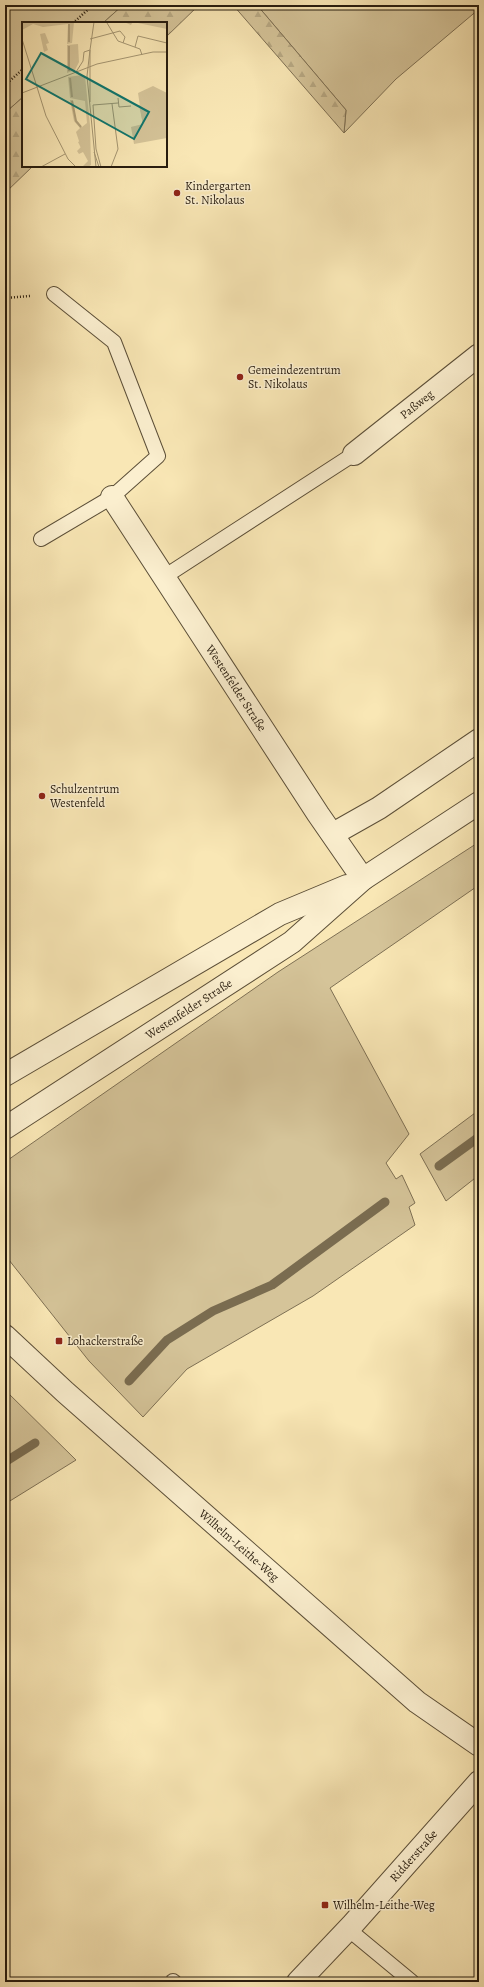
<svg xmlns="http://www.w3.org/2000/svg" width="484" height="1987" viewBox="0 0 484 1987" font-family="Alegreya,serif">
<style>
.grass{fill:#d5c499;stroke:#7e7054}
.forest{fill:url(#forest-firs);stroke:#7e7054}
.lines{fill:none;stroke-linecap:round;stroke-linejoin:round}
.stream{stroke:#7a6c50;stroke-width:9}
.service-casing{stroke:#5c4f38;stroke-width:16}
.minor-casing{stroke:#5c4f38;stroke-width:24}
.tertiary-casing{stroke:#5c4f38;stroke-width:24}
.path{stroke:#271c0e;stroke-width:2.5;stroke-dasharray:1 2;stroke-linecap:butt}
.service{stroke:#fbefcf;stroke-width:14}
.minor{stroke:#fbefcf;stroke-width:22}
.tertiary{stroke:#fbefcf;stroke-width:22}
.poi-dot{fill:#8f2418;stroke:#fbefcf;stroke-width:1.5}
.labels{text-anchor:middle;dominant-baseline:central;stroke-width:3;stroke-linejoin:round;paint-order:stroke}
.poi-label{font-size:12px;fill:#271c0e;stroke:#fbefcf;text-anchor:start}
.street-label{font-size:12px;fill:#271c0e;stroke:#fbefcf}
.inset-river{fill:none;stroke:#b2a27c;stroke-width:2}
.inset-road{fill:none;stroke:#a59672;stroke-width:1}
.view{fill:#0f766e;fill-opacity:0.15;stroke:#0f766e;stroke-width:2}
.inset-edge{fill:none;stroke:#271c0e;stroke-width:2}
</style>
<defs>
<pattern id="forest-firs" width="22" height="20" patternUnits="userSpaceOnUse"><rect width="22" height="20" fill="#d5c499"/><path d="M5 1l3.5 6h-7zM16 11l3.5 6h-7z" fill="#b7a883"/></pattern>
</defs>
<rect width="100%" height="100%" fill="#f9e7b5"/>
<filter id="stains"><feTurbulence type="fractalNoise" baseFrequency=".005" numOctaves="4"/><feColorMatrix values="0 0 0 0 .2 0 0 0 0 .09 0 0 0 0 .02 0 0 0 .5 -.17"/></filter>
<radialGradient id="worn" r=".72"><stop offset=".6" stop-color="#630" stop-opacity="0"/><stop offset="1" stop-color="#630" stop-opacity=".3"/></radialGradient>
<g class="grass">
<path d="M5,5H123L103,23H23V97L5,113Z"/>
<path d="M257,5H479V9L396,79L344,133L346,110Z"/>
<path d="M479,842V885L330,988L409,1134L386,1163L396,1179L402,1175L415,1203L409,1207L415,1225L313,1296L187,1369L143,1417L89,1361L5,1255V1162L278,972Z"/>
<path d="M479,1110V1175L446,1201L420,1154Z"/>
<path d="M5,1390L76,1460L5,1504Z"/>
</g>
<g class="forest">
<path d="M123,5H199L166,37V23H103Z"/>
<path d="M233,5H257L346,110L344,133Z"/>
<path d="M23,97V166H33L5,193V113Z"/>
</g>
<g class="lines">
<g class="stream">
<path d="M439,1166L479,1137"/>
<path d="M129,1381L167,1340L213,1311L272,1285L385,1202"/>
<path d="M5,1462L35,1443"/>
</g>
<g class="service-casing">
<g id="service">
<path d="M41,539L112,497L158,456L114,342L54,294"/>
<path d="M164,577L354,454"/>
<path d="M348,1929L412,1982"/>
<path d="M173,1981L174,1982"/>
</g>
</g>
<g class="minor-casing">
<g id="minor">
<path id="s1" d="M354,454L479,355"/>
<path id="s2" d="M112,497L318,814L363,879"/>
<path d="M333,834L379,808L479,740"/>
<path id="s3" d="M5,1336L65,1392L417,1702L479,1745"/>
</g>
</g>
<g class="tertiary-casing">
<g id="tertiary">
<path d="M5,1075L280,914L347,886"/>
<path id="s4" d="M5,1128L292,942L363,879L479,803"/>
<path id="s5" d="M298,1982L353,1924L479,1782"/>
</g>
</g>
<g class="path">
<path d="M73,23L93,5"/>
<path d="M5,85L23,69"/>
<path d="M5,298L30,296"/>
</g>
<use href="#service" class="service"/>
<use href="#minor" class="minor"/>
<use href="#tertiary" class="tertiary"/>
</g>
<g class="poi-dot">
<circle cx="177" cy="193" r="4"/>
<circle cx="240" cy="377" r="4"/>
<circle cx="42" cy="796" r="4"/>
<rect x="55" y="1337" width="8" height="8" rx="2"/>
<rect x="321" y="1901" width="8" height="8" rx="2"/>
</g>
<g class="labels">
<g class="poi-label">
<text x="185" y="186">Kindergarten<tspan x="185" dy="14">St. Nikolaus</tspan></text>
<text x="248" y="370">Gemeindezentrum<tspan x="248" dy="14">St. Nikolaus</tspan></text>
<text x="50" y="789">Schulzentrum<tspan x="50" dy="14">Westenfeld</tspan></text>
<text x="67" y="1341">Lohackerstraße</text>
<text x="333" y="1905">Wilhelm-Leithe-Weg</text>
</g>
<g class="street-label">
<text stroke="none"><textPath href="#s1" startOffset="80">Paßweg</textPath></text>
<text stroke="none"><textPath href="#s2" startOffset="228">Westenfelder Straße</textPath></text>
<text stroke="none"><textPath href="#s4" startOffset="219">Westenfelder Straße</textPath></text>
<text stroke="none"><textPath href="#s3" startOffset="314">Wilhelm-Leithe-Weg</textPath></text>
<text stroke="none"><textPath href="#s5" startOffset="171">Ridderstraße</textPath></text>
</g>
</g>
<g transform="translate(22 22)">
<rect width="145" height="145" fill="#f9e7b5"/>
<path d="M0,0H52L50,21L45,22L46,2L21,5L11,2L0,8ZM102,0H140L145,1V7L116,1H110L109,3ZM23,11L27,21L24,22L26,28L22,30L18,12ZM56,22L57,40L53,48L45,51V23ZM60,53L63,54L68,103L69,143L66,145L61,144L66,139L61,130L57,132L55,129L59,125L54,110L58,106L52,99L48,78H51L54,99L60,105L65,101L63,79L48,76L46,55ZM131,64L145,71V116L112,122L109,105L121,104L116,71Z" fill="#d5c499"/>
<path d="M115,74L117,83H119L123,106L109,105L121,102Z" fill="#d5c499"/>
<path d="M66,115L68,128L61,130L56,120Z" fill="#d5c499"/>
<path class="inset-river" d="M47,20V2M47,24V49M48,56L50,75M50,79L54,99L59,105"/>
<path class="inset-road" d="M85,1L96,19L118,27L120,33M0,17L24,94L46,137L54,145M68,17L98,9L103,15L101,21M113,25L116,14L145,21M68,28L65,54L74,145M54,50L61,39L62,30L68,28M0,71L75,42L131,30H145M96,76L97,85L109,84M68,80V28L72,0M71,83L74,127L79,145M71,83L96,81M72,130L77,145M19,145L43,132M89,145L96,127L90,82"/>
<path class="view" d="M19,31L127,90L112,117L4,57Z"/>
<rect width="145" height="145" class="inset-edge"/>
</g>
<rect width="484" height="1987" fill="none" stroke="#f9e7b5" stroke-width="20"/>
<rect x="6" y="6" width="472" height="1975" fill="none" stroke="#271c0e" stroke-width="2"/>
<rect x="10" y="10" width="464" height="1967" fill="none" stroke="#271c0e"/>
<rect width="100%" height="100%" filter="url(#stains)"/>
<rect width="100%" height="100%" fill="url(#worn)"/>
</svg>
